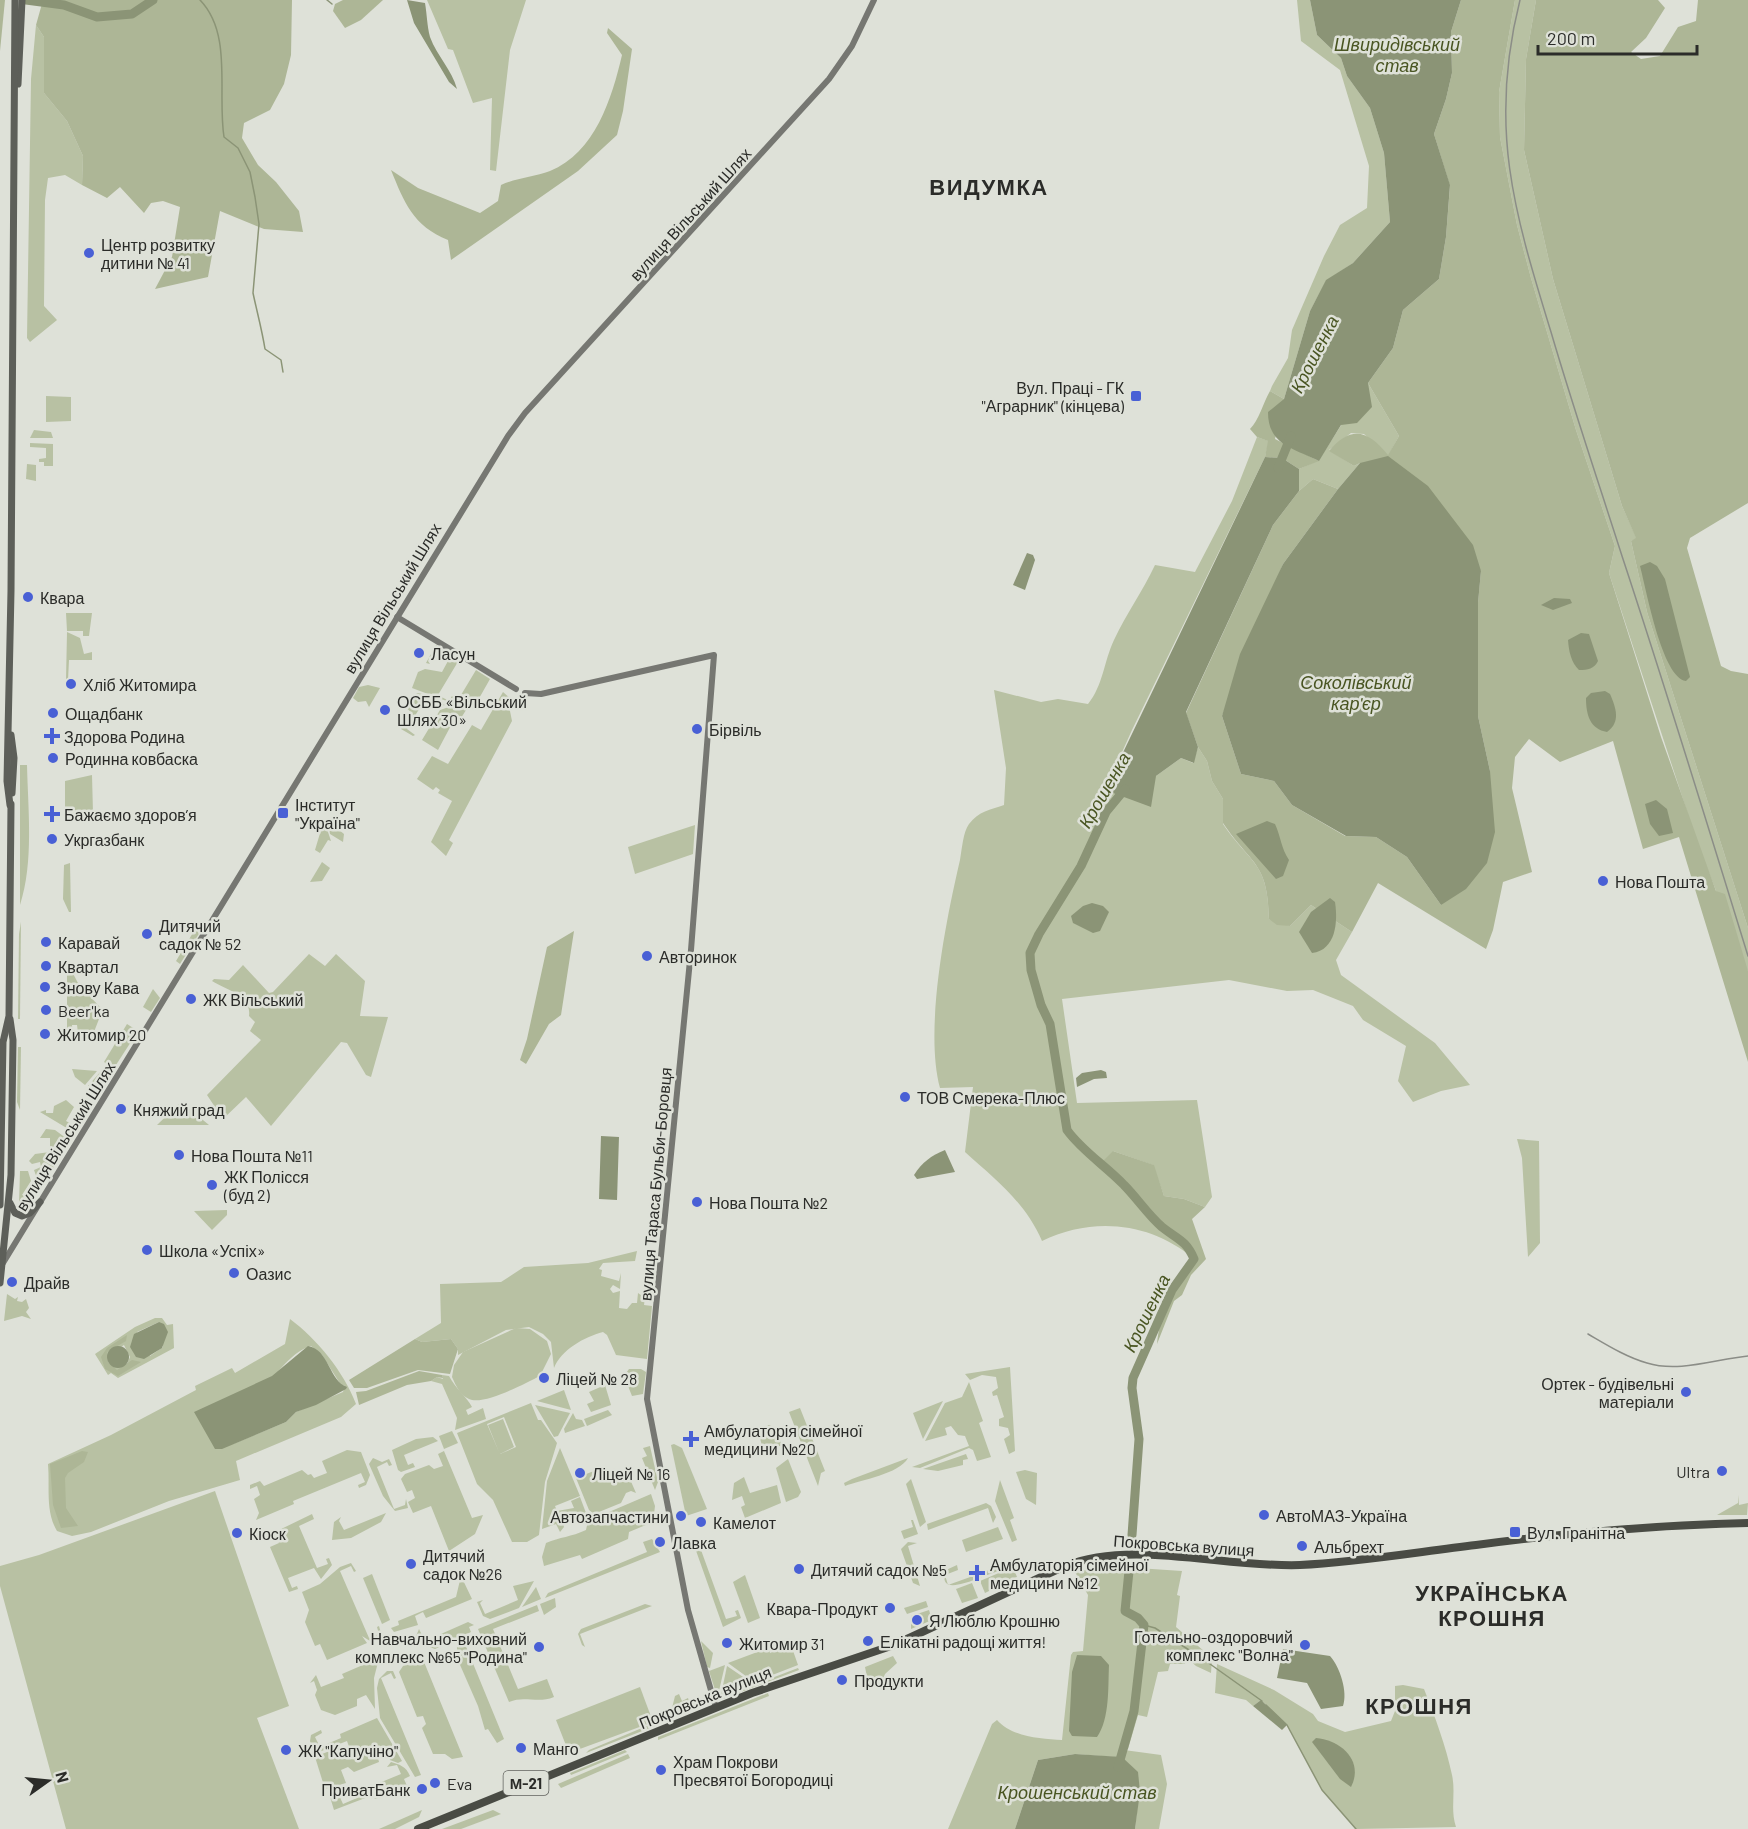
<svg xmlns="http://www.w3.org/2000/svg" width="1748" height="1829" viewBox="0 0 1748 1829" font-family="Barlow,sans-serif">
<style>
.green{fill:#b8c1a3;fill-rule:evenodd}
.forest{fill:#adb696}
.water{fill:#8b9476}
.lines{fill:none;stroke-linecap:round;stroke-linejoin:round}
.stream{stroke:#8b9476;stroke-width:1.5}
.river{stroke:#8b9476;stroke-width:9}
.secondary{stroke:#767772;stroke-width:6}
.primary{stroke:#5d5f59;stroke-width:7}
.highway{stroke:#494b44;stroke-width:8}
.rail{stroke:#8b8d87;stroke-width:1.5}
.poi-dot{fill:#4960d5;stroke:#dee1d8;stroke-width:2}
.labels{text-anchor:middle;dominant-baseline:central;stroke-width:5;stroke-linejoin:round;paint-order:stroke}
.shield{fill:#dee1d8;stroke:#61625e;stroke-width:1.5}
.shield-label{font-size:15px;font-weight:bold;fill:#2b2c29}
.street-label{font-size:16px;fill:#2b2c29;stroke:#dee1d8}
.poi-label{font-size:16px;fill:#2b2c29;stroke:#dee1d8;text-anchor:start}
.water-label{font-size:18px;font-style:italic;fill:#495522;stroke:#dee1d8}
.district-label{font-size:22px;font-weight:bold;letter-spacing:1.5px;fill:#2b2c29;stroke:#dee1d8}
</style>
<rect width="100%" height="100%" fill="#dee1d8"/>
<g class="green">
<path d="M427,0H526L510,50L496,171L490,170L492,98L473,103L453,50L448,49Z"/>
<path d="M1297,0H1310L1317,35L1341,58L1347,76L1370,108L1384,153L1390,222L1353,263L1326,281L1310,311L1284,399L1270,391L1272,386L1288,358L1292,330L1324,256L1340,225L1367,208L1369,166L1340,70L1301,41Z"/>
<path d="M1515,0H1536L1526,59L1524,150L1553,279L1622,506L1637,539L1631,541L1647,612L1748,928V972L1698,845L1609,573L1615,546L1576,430L1531,278L1517,225L1500,137L1499,92Z"/>
<path d="M36,25L44,37V93L67,121L83,156L82,185L65,175L48,178L45,200L44,306L57,320L30,342L27,338L31,79Z"/>
<path d="M1368,383L1399,436L1388,456L1364,434L1351,433L1329,450L1354,466L1360,463L1338,489L1313,479L1299,491V469L1319,460Z"/>
<path d="M46,396L71,397V421L46,422Z"/>
<path d="M34,430L51,432L53,438H30Z"/>
<path d="M1257,437L1269,441L1265,457L1132,730L1105,790L1156,776L1181,758L1193,763L1198,747L1207,761L1212,781L1223,799V824C1251,865 1268,861 1269,919L1290,926L1311,905L1352,932L1336,960L1341,975L1435,1043L1470,1085L1441,1091L1413,1102L1398,1081L1406,1046L1363,1020L1353,1006L1313,990L1287,991L1229,980L1062,999L1077,1103L1197,1100L1212,1197L1205,1207L1184,1199L1164,1196L1153,1165L1113,1151L1126,1186L1163,1228L1177,1235L1190,1250L1194,1259C1152,1222 1092,1216 1042,1241C1025,1202 996,1180 965,1152L973,1087L940,1088C924,1029 946,920 960,860C962,849 963,832 969,824C979,811 990,810 1004,805L1006,768L994,690L1041,702L1058,699L1088,704C1103,686 1104,661 1114,640C1126,614 1143,591 1155,565L1195,572L1232,501Z"/>
<path d="M30,443L53,444V466H44V462H39V459L46,458V448L30,447Z"/>
<path d="M27,464L36,465V481L26,479Z"/>
<path d="M66,613H92L89,636H83V631H67Z"/>
<path d="M67,632L80,638L84,654L92,652V660H69L68,680H66Z"/>
<path d="M436,645L459,660L438,695L449,701L452,696L455,698L452,703L412,688L418,672L425,669L442,672L448,661L434,652L428,661L430,664L426,663Z"/>
<path d="M476,670L490,679L473,709L468,707L461,718L456,716L438,750L422,740L440,710L455,705L464,709L466,704L461,695Z"/>
<path d="M368,685L380,688L369,707L366,701L358,702L353,698L359,687Z"/>
<path d="M503,692L512,700L509,706L512,721L449,840L453,843L446,856L431,842L452,801L438,793L440,790L436,787L433,790L417,779L432,756L448,764L472,725L481,730Z"/>
<path d="M417,693L429,695L445,705L434,708L437,701L427,696L407,729L415,735L413,736L401,729L411,712L405,707Z"/>
<path d="M20,765H27C28,810 34,862 20,905Z"/>
<path d="M92,775L93,813L74,818L73,813L65,814V781Z"/>
<path d="M340,818L345,821L339,830L344,834L343,842L330,834L328,822Z"/>
<path d="M324,820L331,841L328,840L320,853L315,850Z"/>
<path d="M695,825L693,854L635,874L628,847Z"/>
<path d="M322,862L330,868L322,881L310,882Z"/>
<path d="M70,863L71,912H69L63,899L64,865Z"/>
<path d="M21,922L20,1019H18L19,934Z"/>
<path d="M197,926L200,932L180,964L176,961Z"/>
<path d="M309,954L325,966L336,954L365,981L360,1016L388,1017L371,1077L366,1075L347,1043L341,1042L271,1126L246,1097L223,1119L207,1095L261,1040L250,1031L255,1022L249,1016C252,995 226,990 212,981L214,979L229,980L243,965L269,993L273,992Z"/>
<path d="M67,962L79,985L100,1007L95,1015L99,1019L92,1037L78,1033L77,1025H72L73,1037L67,1036Z"/>
<path d="M153,989L160,998L151,1012L143,1007Z"/>
<path d="M127,1024L138,1031L114,1068L104,1062Z"/>
<path d="M18,1047H21L20,1110L17,1102Z"/>
<path d="M72,1069L97,1071L85,1085L75,1077Z"/>
<path d="M102,1070L110,1077L109,1079L105,1077L103,1080L107,1083L100,1093L88,1086Z"/>
<path d="M66,1100L74,1107L66,1121L75,1126L84,1116L75,1133L40,1112L46,1110V1113H53L54,1106Z"/>
<path d="M181,1102L209,1125H157Z"/>
<path d="M46,1129L55,1130L70,1141L28,1208H23L19,1205L20,1171H28L31,1181L22,1195L32,1199L40,1187L34,1170L41,1167L40,1162L32,1164L29,1161L35,1154L50,1152V1138H40Z"/>
<path d="M1517,1139L1539,1141L1540,1243L1528,1257L1522,1158Z"/>
<path d="M227,1210V1215L212,1230L194,1211Z"/>
<path d="M637,1251L635,1261L603,1263L599,1269L602,1270L601,1276L619,1281L621,1273L620,1289L613,1285L610,1289L613,1293L620,1291L619,1308L627,1309L632,1303H637L638,1293L645,1298L644,1305L652,1306L647,1359L616,1355L607,1335L603,1332C584,1337 561,1350 554,1368L551,1342L543,1334L529,1327L506,1330L458,1355V1349L451,1339L422,1342L415,1339L441,1323L440,1284L501,1282L524,1267L588,1263Z"/>
<path d="M650,1265L655,1268L653,1292L647,1291Z"/>
<path d="M7,1294L15,1299L18,1297L17,1301L22,1302L26,1299L29,1308L26,1312L31,1319L22,1316L4,1321Z"/>
<path d="M155,1318H162L167,1325L173,1324L174,1348L118,1378L111,1373L108,1375L95,1354L135,1327ZM159,1322L163,1347L150,1356L137,1332ZM124,1345L130,1357L127,1364H109L106,1357Z"/>
<path d="M290,1319C317,1339 344,1372 356,1404L341,1417L236,1461L240,1480L169,1501L91,1532L72,1536L57,1531C45,1511 50,1487 48,1464L111,1435L196,1390L195,1386L232,1368L235,1373L285,1344ZM311,1346L322,1355L341,1385L345,1386L343,1392L296,1412L286,1422L233,1444C250,1415 279,1355 311,1346Z"/>
<path d="M516,1328L530,1329L547,1341L551,1354L540,1376C526,1383 483,1406 469,1399C460,1395 456,1386 452,1377L454,1365L463,1352Z"/>
<path d="M1010,1367L1015,1451L1009,1454L1004,1439L1010,1435L1008,1428L999,1426V1419L1004,1417L997,1395L993,1396L992,1392L998,1388L996,1377L982,1375L970,1380L965,1374Z"/>
<path d="M629,1369H641L646,1372L643,1394L632,1396L624,1376Z"/>
<path d="M442,1375L449,1376C455,1388 467,1397 472,1407L466,1410L468,1415L483,1408L486,1419L455,1430L457,1418L442,1384L431,1381L437,1377L443,1379Z"/>
<path d="M969,1382L983,1421L979,1423L991,1457L977,1461L973,1450L969,1448L920,1468L912,1467L969,1446L965,1436L958,1435L951,1426L945,1428L947,1435L925,1441L945,1403L962,1397Z"/>
<path d="M605,1385L611,1405L591,1412L587,1404L594,1401L589,1392Z"/>
<path d="M564,1390L571,1410L537,1401Z"/>
<path d="M943,1401L923,1439L913,1413Z"/>
<path d="M531,1403L538,1420H541L557,1443L545,1482L539,1535L527,1542H512L493,1500L477,1484L457,1433ZM504,1417L516,1447L500,1454L514,1447L503,1419L488,1425L499,1452L487,1424Z"/>
<path d="M535,1405L570,1413L558,1436L554,1437Z"/>
<path d="M800,1408L825,1471L821,1473L818,1486L789,1412Z"/>
<path d="M608,1410L612,1415L587,1426L584,1419Z"/>
<path d="M573,1413L576,1419L582,1420L585,1426L565,1433L564,1429Z"/>
<path d="M769,1425L774,1427L782,1445L773,1449L762,1446L758,1430Z"/>
<path d="M452,1431L458,1443L444,1449L439,1436Z"/>
<path d="M433,1437L438,1441L404,1455L408,1465L413,1463L415,1467L401,1472L398,1470L392,1450L416,1439Z"/>
<path d="M674,1444L682,1448L707,1509L686,1516L671,1445Z"/>
<path d="M650,1446L658,1482L655,1490L642,1458L647,1456L643,1448Z"/>
<path d="M560,1448L580,1496L555,1506L557,1511L574,1508L571,1501L580,1497L586,1513L582,1518L576,1517L563,1523L564,1527L560,1532L556,1524L542,1529L547,1481Z"/>
<path d="M347,1450L361,1452L370,1475L366,1485L359,1488L358,1485L365,1482L361,1473L293,1501L294,1504L256,1520L259,1513L254,1499L260,1495L257,1486L250,1489V1485L260,1481L264,1486L302,1470L308,1475L311,1474L314,1478L327,1473L322,1461Z"/>
<path d="M444,1451L472,1518L483,1515L475,1534L449,1551L431,1506L413,1513L408,1502L415,1498L412,1490L407,1492L401,1479L405,1474L429,1465L434,1469L443,1466L438,1454Z"/>
<path d="M966,1454L968,1459L963,1460V1465L938,1471L923,1469Z"/>
<path d="M373,1458L382,1462L389,1459L392,1465L389,1466L387,1462L377,1467L394,1509L405,1505L406,1499L408,1508L395,1511L383,1496L369,1464Z"/>
<path d="M908,1458C899,1474 861,1480 845,1486L844,1483L852,1479Z"/>
<path d="M788,1459L801,1492L798,1497L786,1502L776,1468Z"/>
<path d="M599,1469L606,1482L626,1470L636,1493L631,1491L626,1493L621,1503L594,1514L589,1510L576,1478Z"/>
<path d="M1025,1470L1037,1473L1036,1505L1026,1499L1016,1472Z"/>
<path d="M744,1477L750,1493L777,1485L781,1503L745,1518L741,1507L745,1505L742,1496L732,1500L734,1483Z"/>
<path d="M911,1479L926,1522L920,1527L906,1484Z"/>
<path d="M1000,1480L1014,1518L1010,1520L1017,1540L1012,1542L995,1501Z"/>
<path d="M215,1491L289,1706L257,1718L299,1829H66L0,1586V1566L39,1555Z"/>
<path d="M651,1494L655,1506L653,1522L629,1532L628,1539L582,1559L580,1555L544,1566L542,1557L546,1543C560,1537 571,1537 586,1530L588,1521Z"/>
<path d="M1738,1495L1739,1505L1748,1503L1747,1515H1717L1738,1503Z"/>
<path d="M986,1503L991,1506L996,1517L993,1523L988,1508L928,1530L927,1524Z"/>
<path d="M386,1513L381,1522L351,1538L332,1540L334,1522L341,1517L339,1521L344,1530Z"/>
<path d="M312,1514L314,1519L299,1526L317,1568L328,1564L326,1559L329,1558L332,1565L321,1579L314,1568L288,1578L292,1588L297,1586L298,1589L289,1592L270,1547L279,1543L275,1532Z"/>
<path d="M911,1520H913L918,1534L904,1539L901,1531L913,1527Z"/>
<path d="M998,1527L1003,1539L966,1552L962,1540Z"/>
<path d="M652,1539L660,1552L545,1598L548,1593L647,1552L643,1542Z"/>
<path d="M709,1539L716,1549L713,1550L711,1546L701,1550L726,1619L737,1616L735,1611L738,1610L741,1618L723,1627L694,1545Z"/>
<path d="M908,1542L917,1543L908,1546L920,1586L913,1583L901,1549Z"/>
<path d="M451,1555L472,1599L426,1618L423,1612L415,1616L418,1625L394,1632L391,1628L399,1625L398,1621L456,1597L461,1576Z"/>
<path d="M1011,1562L1012,1566L979,1578L978,1574Z"/>
<path d="M351,1563L356,1571L354,1572L351,1566L340,1571L369,1638L379,1634L377,1627L379,1626L382,1637L370,1641L362,1636L367,1643L327,1660L320,1644L315,1646L305,1622L309,1610L302,1592L320,1584L340,1567Z"/>
<path d="M957,1565L958,1570L945,1575L948,1585L973,1576L974,1580C962,1584 938,1593 946,1570Z"/>
<path d="M1107,1566L1182,1571L1177,1595L1180,1596L1176,1627L1212,1658L1211,1673L1196,1666L1186,1657L1185,1664H1170L1168,1671L1158,1672L1147,1717L1138,1715L1128,1749L1124,1750L1161,1755L1167,1784L1159,1829H1135L1137,1812L1115,1757L1075,1754L1038,1760L1015,1829H948L992,1724L997,1720C1012,1737 1041,1739 1062,1740L1071,1655L1073,1652L1083,1651L1088,1595L1075,1572Z"/>
<path d="M1013,1567L1017,1577L985,1593L980,1581Z"/>
<path d="M372,1574L390,1620L382,1624L363,1578Z"/>
<path d="M745,1575L760,1618L748,1623L733,1582Z"/>
<path d="M534,1581L519,1608L490,1619L483,1616L477,1602L483,1600L480,1603L485,1614L518,1600L513,1586Z"/>
<path d="M972,1583L978,1598L962,1603L956,1589Z"/>
<path d="M536,1587L541,1599L522,1607Z"/>
<path d="M555,1598L556,1607L544,1615L540,1604Z"/>
<path d="M926,1601L928,1607L907,1614L904,1608Z"/>
<path d="M645,1604L652,1606L580,1634L585,1647L582,1645L578,1634L581,1629Z"/>
<path d="M537,1605L539,1611L493,1629L518,1689L547,1679L554,1697C537,1704 525,1695 509,1702L478,1629Z"/>
<path d="M929,1610L932,1620L911,1629V1616Z"/>
<path d="M468,1622L474,1625L469,1627L471,1632L435,1649L414,1641L419,1629L425,1641Z"/>
<path d="M466,1639L474,1640L465,1644L504,1739L497,1743L488,1729L485,1730L478,1706L457,1658V1644Z"/>
<path d="M701,1641L713,1653L710,1668L707,1667Z"/>
<path d="M791,1645L798,1665L754,1682L728,1663L768,1648L770,1653Z"/>
<path d="M893,1656L897,1663L885,1674L881,1685L876,1686L873,1681L868,1682L865,1667Z"/>
<path d="M422,1657L463,1757L452,1759L445,1754H433L422,1728L426,1724L423,1716L417,1717L399,1672L403,1666Z"/>
<path d="M379,1658L374,1678L375,1709L366,1695L357,1699V1706L335,1715L321,1710L315,1695L317,1690L314,1681L310,1683L316,1675L321,1687L344,1678L342,1674Z"/>
<path d="M1217,1664L1274,1690L1313,1714L1318,1721L1345,1732L1391,1721L1395,1711V1686L1403,1685L1424,1689C1435,1717 1446,1746 1452,1775C1456,1793 1450,1809 1456,1827L1356,1829L1322,1790L1287,1725L1261,1700L1253,1706L1246,1700L1215,1693Z"/>
<path d="M725,1665L718,1695L717,1696L709,1671Z"/>
<path d="M727,1666L752,1683L721,1695Z"/>
<path d="M798,1668L799,1670L720,1700V1698Z"/>
<path d="M387,1671H393L396,1678L394,1679L391,1673L381,1678L421,1775L415,1777L380,1718L377,1688L379,1679Z"/>
<path d="M640,1687L653,1722L569,1753L556,1720Z"/>
<path d="M768,1693L769,1696L658,1740V1737Z"/>
<path d="M679,1694L682,1701L688,1698L691,1707L674,1713L672,1708L675,1696Z"/>
<path d="M377,1718L402,1761L398,1763L390,1760L386,1750L377,1754L379,1762L354,1772L348,1767L341,1770L346,1783L325,1789L315,1757L339,1747L346,1757L352,1755L347,1741L314,1754L310,1741L311,1735L321,1730L322,1733L315,1737L320,1747L341,1738L340,1734Z"/>
<path d="M654,1723L655,1726L586,1753L589,1750Z"/>
<path d="M625,1750L627,1752L571,1775L570,1773Z"/>
<path d="M628,1754L630,1758L561,1788L558,1784Z"/>
<path d="M391,1762C400,1765 406,1766 410,1776L404,1779L407,1786L386,1790L387,1795L375,1799L373,1795L334,1810L330,1797L337,1791L343,1804L364,1795L362,1790L401,1774L397,1765L387,1767Z"/>
<path d="M422,1810L419,1817L395,1829H379Z"/>
<path d="M493,1810L501,1814L461,1829H442Z"/>
</g>
<g class="forest">
<path d="M0,0H5L0,51Z"/>
<path d="M43,0H292L291,55L284,84L270,110L244,123L242,138L258,165L276,182L299,211L303,232L264,229L220,211L208,277L155,289L172,257L180,207L163,201L151,203L144,213L120,187L107,198L82,185L83,156L67,121L44,93V37L36,25Z"/>
<path d="M343,0H383L361,20L345,28L333,11L335,4Z"/>
<path d="M1461,0H1515L1499,92L1500,137L1517,225L1531,278L1576,430L1615,546L1609,573L1661,737L1716,891L1725,894L1748,971V1062L1679,837L1643,849L1613,741L1560,762L1529,739L1515,757L1512,788L1532,872L1503,882L1493,930L1486,949L1378,883L1352,932L1311,905L1290,926L1277,925L1269,919C1268,861 1251,865 1223,823V799L1212,781L1207,761L1198,747L1186,713L1273,525L1299,491L1313,479L1338,489L1283,564L1222,716L1241,774L1274,781L1292,805L1345,836L1376,837L1407,857L1441,905L1490,771L1478,716V603L1481,571L1360,463L1354,466L1329,451C1351,425 1368,430 1388,455L1399,436L1368,383L1393,348L1403,310L1439,279L1446,237L1450,186L1434,134L1446,99L1452,73L1451,32Z"/>
<path d="M1536,0H1658L1665,8L1646,38L1631,52L1641,59L1660,56L1678,27L1696,21L1698,0H1748V503L1690,538L1687,548L1721,666L1731,671L1748,674V928L1647,612L1631,541L1636,538L1622,506L1553,279L1524,150L1526,59Z"/>
<path d="M608,28L632,49L623,111L617,135L578,171L451,260L448,240C413,226 404,202 391,170L418,188L480,213L498,201L501,185C516,178 534,177 550,171C595,153 612,98 622,55L607,33Z"/>
<path d="M1270,391L1284,399L1275,439L1319,461L1299,469L1282,458L1265,457L1268,441L1257,437L1250,429C1259,420 1263,403 1270,391Z"/>
<path d="M574,931L561,1015L549,1024L526,1064L520,1060L527,1039L547,947Z"/>
<path d="M1113,1151L1154,1165L1164,1196L1184,1199L1205,1207L1192,1219L1206,1259L1191,1275L1182,1295L1174,1301L1157,1344C1161,1307 1173,1289 1194,1259C1186,1240 1177,1239 1162,1227C1140,1209 1122,1183 1102,1162Z"/>
<path d="M127,1335L126,1341L107,1352L108,1362L117,1370L132,1360L141,1362L118,1376L105,1369L101,1357L107,1348Z"/>
<path d="M415,1339L422,1342L451,1339L458,1349L450,1374L418,1370L367,1388H354L349,1380Z"/>
<path d="M419,1371L442,1375L443,1378L437,1377L431,1381L407,1385L359,1405L356,1392L366,1391Z"/>
<path d="M82,1451L88,1452L84,1462L68,1473L65,1478L66,1508L78,1526L61,1528L53,1505L50,1464Z"/>
</g>
<g class="water">
<path d="M407,0L425,3C427,14 427,26 430,37C437,56 452,70 457,89L449,82L414,23Z"/>
<path d="M1310,0H1461L1451,32L1452,73L1446,99L1434,134L1450,185L1446,237L1439,279L1403,310L1393,348L1368,383L1372,407L1357,423L1341,425L1319,461C1293,448 1268,445 1268,412L1284,399L1310,311L1326,280L1353,263L1390,222L1384,153L1370,108L1347,76L1341,58L1317,35Z"/>
<path d="M1388,456L1428,486L1473,545L1481,571L1478,603V716L1490,771L1495,832L1487,863L1466,889L1441,905L1407,857L1376,837L1346,836L1292,805L1274,781L1241,774L1222,716L1240,654L1283,564L1338,489L1360,463Z"/>
<path d="M1265,457L1282,458L1299,469V491L1273,525L1186,712L1198,747L1194,763L1181,758L1156,776L1151,807L1105,790Z"/>
<path d="M1027,553L1033,555L1035,560L1025,590L1013,585Z"/>
<path d="M1650,562L1657,566L1665,579L1690,677L1686,681C1662,678 1646,588 1640,566Z"/>
<path d="M1554,598L1570,599L1572,603L1553,610L1541,605Z"/>
<path d="M1581,633L1589,634L1598,661C1594,669 1588,670 1579,670C1571,662 1569,652 1568,640Z"/>
<path d="M1605,691L1610,694C1616,708 1621,722 1607,732C1590,729 1586,715 1586,698L1591,693Z"/>
<path d="M1656,800L1667,809L1673,833L1659,836L1650,824L1645,804Z"/>
<path d="M1267,821L1275,824C1281,837 1281,848 1289,860L1283,876L1276,879L1236,834Z"/>
<path d="M1330,898L1335,902C1338,922 1336,950 1312,953L1299,932L1311,912Z"/>
<path d="M1092,903L1103,906L1109,912L1100,931L1093,933L1073,923L1071,916L1083,906Z"/>
<path d="M1101,1070L1106,1072L1107,1078L1094,1079L1077,1087L1076,1078L1082,1073Z"/>
<path d="M601,1136L619,1137L617,1200L599,1199Z"/>
<path d="M945,1150L955,1172L917,1179L914,1175C922,1162 931,1156 945,1150Z"/>
<path d="M159,1322L164,1324L168,1332L162,1348L144,1359L136,1357L130,1347L134,1334Z"/>
<circle cx="118" cy="1357" r="11"/>
<path d="M308,1346C329,1349 329,1381 347,1387L346,1389L316,1405L296,1412L286,1422L222,1449H215L194,1412L272,1376Z"/>
<path d="M1283,1649L1330,1656C1340,1667 1348,1692 1343,1706L1321,1709L1307,1683L1277,1678Z"/>
<path d="M1077,1655L1101,1656L1109,1665C1108,1686 1110,1719 1097,1737L1072,1736L1069,1731L1072,1672Z"/>
<path d="M1261,1700L1287,1725L1282,1730L1253,1706Z"/>
<path d="M1316,1738C1342,1740 1364,1762 1351,1787L1340,1779L1312,1742Z"/>
<path d="M1075,1754L1122,1757L1138,1772L1140,1792L1135,1829H1015L1038,1760Z"/>
</g>
<g class="lines">
<g class="stream">
<path d="M200,0C233,34 217,93 224,137L238,148L250,172L255,197L259,224L253,293C257,312 262,330 265,349L281,360L283,372"/>
<path d="M327,0L332,4"/>
<path d="M1144,1625L1155,1628L1203,1659L1262,1701"/>
<path d="M1266,1705L1287,1725L1322,1790L1356,1829"/>
</g>
<g class="river">
<path d="M26,0L64,5L97,17L132,14L153,0"/>
<path d="M1278,468L1291,436"/>
<path d="M1125,789L1106,812L1081,866L1039,934L1030,953L1031,970L1041,1005L1050,1024L1067,1130C1082,1151 1106,1166 1124,1185C1137,1198 1148,1215 1162,1227C1177,1239 1186,1240 1194,1259L1172,1290L1133,1378L1132,1388L1139,1439L1132,1535"/>
<path d="M1118,1767L1134,1711L1144,1625L1138,1618L1125,1611L1129,1571"/>
</g>
<g class="secondary">
<path d="M397,617L516,689"/>
<path d="M525,693L541,694L714,655L691,950L647,1399L688,1610L716,1708"/>
<path d="M3,1263L508,436L525,413L829,79L852,46L874,0"/>
</g>
<g class="primary">
<path d="M18,84L22,0"/>
<path d="M11,735L14,758L12,793"/>
<path d="M10,805L7,781L11,591L15,0"/>
<path d="M10,1203L15,1213L22,1216L30,1213L40,1202"/>
<path d="M0,1205L3,1042L9,1016L11,804"/>
<path d="M0,1283L11,1175L13,1040L10,1019"/>
</g>
<path class="highway" d="M418,1829L752,1693L894,1645L1065,1566C1132,1539 1226,1568 1300,1565C1359,1562 1417,1552 1476,1545C1566,1533 1657,1525 1748,1523"/>
<g class="rail">
<path d="M1520,0C1488,126 1514,212 1551,332C1573,407 1598,481 1622,556C1666,689 1707,823 1748,956"/>
<path d="M1588,1334C1607,1345 1626,1357 1647,1363C1679,1373 1716,1359 1748,1356"/>
</g>
</g>
<g class="poi-dot">
<circle cx="89" cy="253" r="6"/>
<rect x="1130" y="390" width="12" height="12" rx="3"/>
<circle cx="28" cy="597" r="6"/>
<circle cx="419" cy="653" r="6"/>
<circle cx="71" cy="684" r="6"/>
<circle cx="385" cy="710" r="6"/>
<circle cx="53" cy="713" r="6"/>
<circle cx="697" cy="729" r="6"/>
<path d="M49 727h6v6h6v6h-6v6h-6v-6h-6v-6h6z"/>
<circle cx="53" cy="758" r="6"/>
<rect x="277" y="807" width="12" height="12" rx="3"/>
<path d="M49 805h6v6h6v6h-6v6h-6v-6h-6v-6h6z"/>
<circle cx="52" cy="839" r="6"/>
<circle cx="1603" cy="881" r="6"/>
<circle cx="147" cy="934" r="6"/>
<circle cx="46" cy="942" r="6"/>
<circle cx="647" cy="956" r="6"/>
<circle cx="46" cy="966" r="6"/>
<circle cx="45" cy="987" r="6"/>
<circle cx="191" cy="999" r="6"/>
<circle cx="46" cy="1010" r="6"/>
<circle cx="45" cy="1034" r="6"/>
<circle cx="905" cy="1097" r="6"/>
<circle cx="121" cy="1109" r="6"/>
<circle cx="179" cy="1155" r="6"/>
<circle cx="212" cy="1185" r="6"/>
<circle cx="697" cy="1202" r="6"/>
<circle cx="147" cy="1250" r="6"/>
<circle cx="234" cy="1273" r="6"/>
<circle cx="12" cy="1282" r="6"/>
<circle cx="544" cy="1378" r="6"/>
<circle cx="1686" cy="1392" r="6"/>
<path d="M688 1430h6v6h6v6h-6v6h-6v-6h-6v-6h6z"/>
<circle cx="1722" cy="1471" r="6"/>
<circle cx="580" cy="1473" r="6"/>
<circle cx="1264" cy="1515" r="6"/>
<circle cx="681" cy="1516" r="6"/>
<circle cx="701" cy="1522" r="6"/>
<rect x="1509" y="1526" width="12" height="12" rx="3"/>
<circle cx="237" cy="1533" r="6"/>
<circle cx="660" cy="1542" r="6"/>
<circle cx="1302" cy="1546" r="6"/>
<circle cx="411" cy="1564" r="6"/>
<circle cx="799" cy="1569" r="6"/>
<path d="M974 1564h6v6h6v6h-6v6h-6v-6h-6v-6h6z"/>
<circle cx="890" cy="1608" r="6"/>
<circle cx="917" cy="1620" r="6"/>
<circle cx="868" cy="1641" r="6"/>
<circle cx="727" cy="1643" r="6"/>
<circle cx="1305" cy="1645" r="6"/>
<circle cx="539" cy="1647" r="6"/>
<circle cx="842" cy="1680" r="6"/>
<circle cx="521" cy="1748" r="6"/>
<circle cx="286" cy="1750" r="6"/>
<circle cx="661" cy="1770" r="6"/>
<circle cx="435" cy="1783" r="6"/>
<circle cx="422" cy="1789" r="6"/>
</g>
<g class="labels">
<rect class="shield" x="503.5" y="1771" width="45" height="24" rx="4.5"/>
<g class="shield-label">
<text x="526" y="1783">М-21</text>
</g>
<g class="street-label">
<text transform="translate(690 214) rotate(-48)">вулиця Вільський Шлях</text>
<text transform="translate(392 598) rotate(-59)">вулиця Вільський Шлях</text>
<text transform="translate(65 1136) rotate(-58)">вулиця Вільський Шлях</text>
<text transform="translate(655 1184) rotate(-85)">вулиця Тараса Бульби-Боровця</text>
<text transform="translate(1184 1545) rotate(4)">Покровська вулиця</text>
<text transform="translate(705 1697) rotate(-22)">Покровська вулиця</text>
</g>
<g class="poi-label">
<text x="101" y="244">Центр розвитку<tspan x="101" dy="18">дитини № 41</tspan></text>
<text x="1124" y="387" text-anchor="end">Вул. Праці - ГК<tspan x="1124" dy="18">"Аграрник" (кінцева)</tspan></text>
<text x="40" y="597">Квара</text>
<text x="431" y="653">Ласун</text>
<text x="83" y="684">Хліб Житомира</text>
<text x="397" y="701">ОСББ «Вільський<tspan x="397" dy="18">Шлях 30»</tspan></text>
<text x="65" y="713">Ощадбанк</text>
<text x="709" y="729">Бірвіль</text>
<text x="64" y="736">Здорова Родина</text>
<text x="65" y="758">Родинна ковбаска</text>
<text x="295" y="804">Інститут<tspan x="295" dy="18">"Україна"</tspan></text>
<text x="64" y="814">Бажаємо здоровʼя</text>
<text x="64" y="839">Укргазбанк</text>
<text x="1615" y="881">Нова Пошта</text>
<text x="159" y="925">Дитячий<tspan x="159" dy="18">садок № 52</tspan></text>
<text x="58" y="942">Каравай</text>
<text x="659" y="956">Авторинок</text>
<text x="58" y="966">Квартал</text>
<text x="57" y="987">Знову Кава</text>
<text x="203" y="999">ЖК Вільський</text>
<text x="58" y="1010">Beer'ka</text>
<text x="57" y="1034">Житомир 20</text>
<text x="917" y="1097">ТОВ Смерека-Плюс</text>
<text x="133" y="1109">Княжий град</text>
<text x="191" y="1155">Нова Пошта №11</text>
<text x="224" y="1176">ЖК Полісся<tspan x="224" dy="18">(буд 2)</tspan></text>
<text x="709" y="1202">Нова Пошта №2</text>
<text x="159" y="1250">Школа «Успіх»</text>
<text x="246" y="1273">Оазис</text>
<text x="24" y="1282">Драйв</text>
<text x="556" y="1378">Ліцей № 28</text>
<text x="1674" y="1383" text-anchor="end">Ортек - будівельні<tspan x="1674" dy="18">матеріали</tspan></text>
<text x="704" y="1430">Амбулаторія сімейної<tspan x="704" dy="18">медицини №20</tspan></text>
<text x="1710" y="1471" text-anchor="end">Ultra</text>
<text x="592" y="1473">Ліцей № 16</text>
<text x="1276" y="1515">АвтоМАЗ-Україна</text>
<text x="669" y="1516" text-anchor="end">Автозапчастини</text>
<text x="713" y="1522">Камелот</text>
<text x="1527" y="1532">Вул. Гранітна</text>
<text x="249" y="1533">Кіоск</text>
<text x="672" y="1542">Лавка</text>
<text x="1314" y="1546">Альбрехт</text>
<text x="423" y="1555">Дитячий<tspan x="423" dy="18">садок №26</tspan></text>
<text x="990" y="1564">Амбулаторія сімейної<tspan x="990" dy="18">медицини №12</tspan></text>
<text x="811" y="1569">Дитячий садок №5</text>
<text x="878" y="1608" text-anchor="end">Квара-Продукт</text>
<text x="929" y="1620">Я Люблю Крошню</text>
<text x="1293" y="1636" text-anchor="end">Готельно-оздоровчий<tspan x="1293" dy="18">комплекс "Волна"</tspan></text>
<text x="527" y="1638" text-anchor="end">Навчально-виховний<tspan x="527" dy="18">комплекс №65 "Родина"</tspan></text>
<text x="880" y="1641">Елікатні радощі життя!</text>
<text x="739" y="1643">Житомир 31</text>
<text x="854" y="1680">Продукти</text>
<text x="533" y="1748">Манго</text>
<text x="298" y="1750">ЖК "Капучіно"</text>
<text x="673" y="1761">Храм Покрови<tspan x="673" dy="18">Пресвятої Богородиці</tspan></text>
<text x="447" y="1783">Eva</text>
<text x="410" y="1789" text-anchor="end">ПриватБанк</text>
</g>
<g class="water-label">
<text x="1397" y="44">Швиридівський<tspan x="1397" dy="21">став</tspan></text>
<text transform="translate(1314 354) rotate(-63)">Крошенка</text>
<text x="1356" y="682">Соколівський<tspan x="1356" dy="21">кар'єр</tspan></text>
<text transform="translate(1104 790) rotate(-60)">Крошенка</text>
<text transform="translate(1146 1313) rotate(-64)">Крошенка</text>
<text x="1077" y="1792">Крошенський став</text>
</g>
<g class="district-label">
<text x="989" y="186">ВИДУМКА</text>
<text x="1492" y="1592">УКРАЇНСЬКА<tspan x="1492" dy="25">КРОШНЯ</tspan></text>
<text x="1419" y="1705">КРОШНЯ</text>
</g>
</g>
<g transform="translate(48 1781) rotate(75)" stroke="#dee1d8" stroke-width="4.5" paint-order="stroke">
<path d="M0-4.5L10 22L0 15L-10 22Z" fill="#2b2c29"/>
<text y="-9" font-size="16" font-weight="bold" text-anchor="middle" fill="#2b2c29">N</text>
</g>
<path d="M1538 45v9h159v-9" fill="none" stroke="#2b2c29" stroke-width="3"/>
<text x="1547" y="45" font-size="18" fill="#2b2c29" stroke="#dee1d8" stroke-width="4.5" paint-order="stroke">200 m</text>
</svg>
